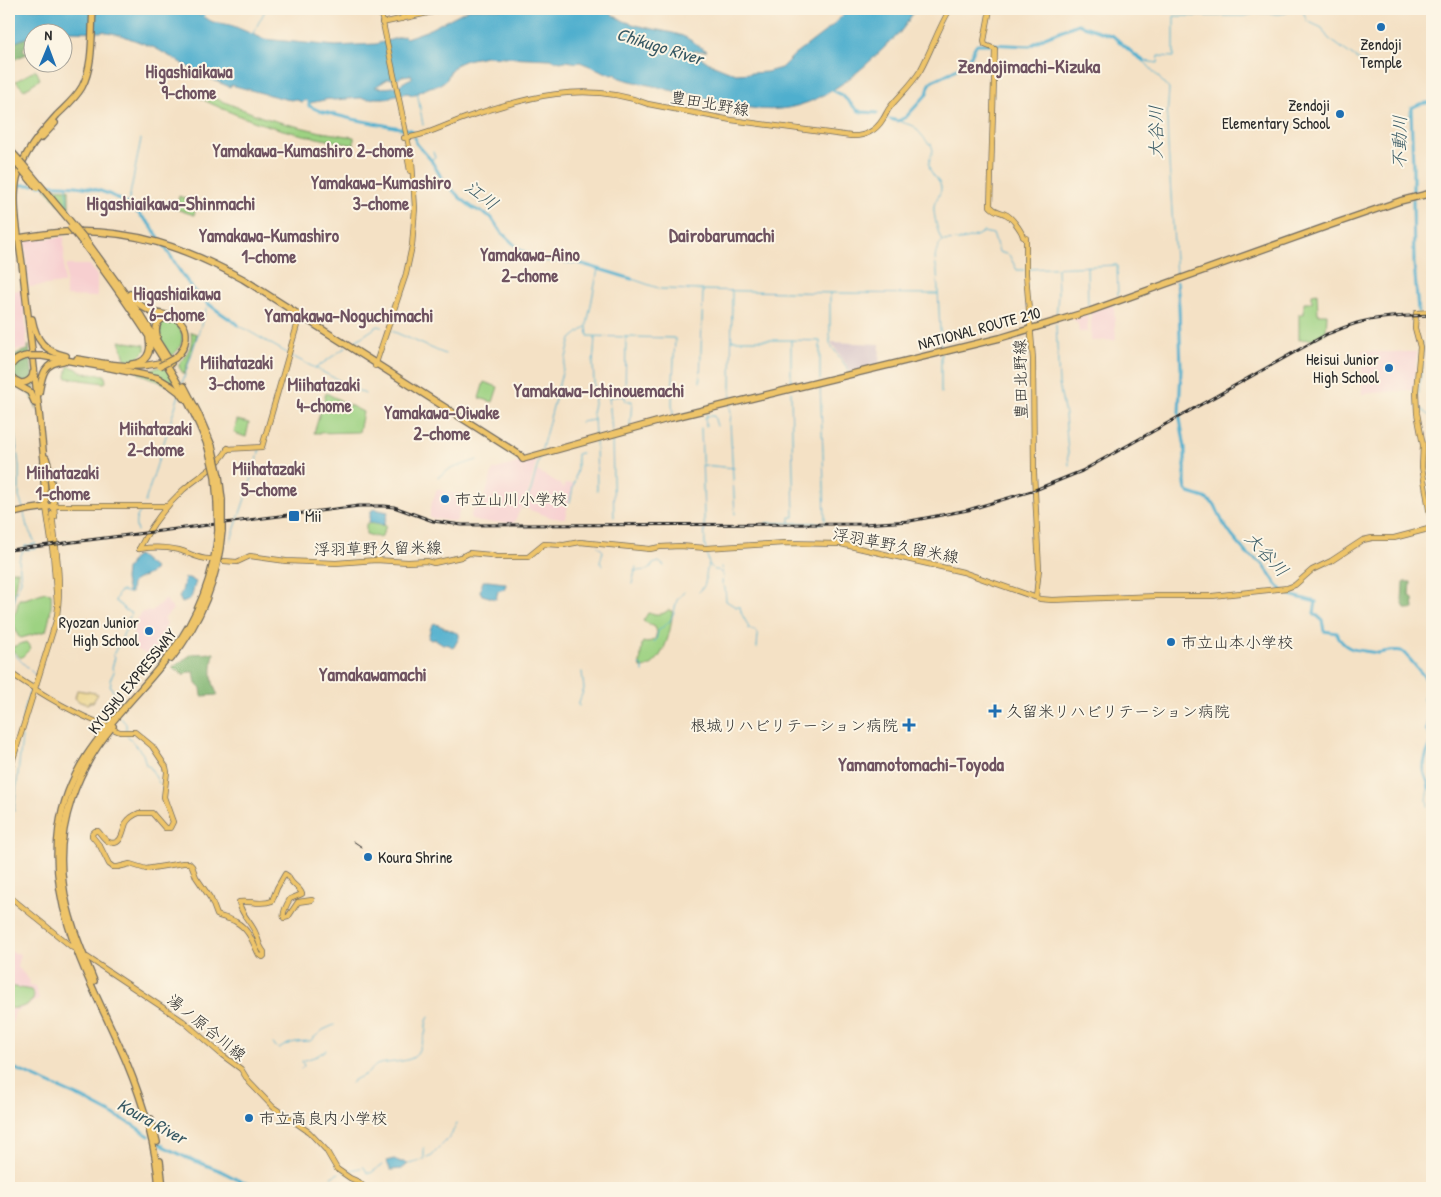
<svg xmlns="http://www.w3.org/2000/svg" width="1441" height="1197" viewBox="0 0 1441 1197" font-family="'Patrick Hand','Klee One',sans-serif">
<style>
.built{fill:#f7cfd0}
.industrial{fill:#d2bdc5}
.green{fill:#9dd282;stroke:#647e56}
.forest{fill:#7eb470;stroke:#54704e}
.sand{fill:#eeda9e;stroke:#8c8264}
.water{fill:#4fafce;stroke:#3d6d7c;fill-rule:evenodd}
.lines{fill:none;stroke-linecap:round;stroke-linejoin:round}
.stream{stroke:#4fafce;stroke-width:1}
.river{stroke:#4fafce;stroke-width:3}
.major-casing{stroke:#716b61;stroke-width:6}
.highway-casing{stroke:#716b61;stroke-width:8}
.major{stroke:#eec469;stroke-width:4.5}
.highway{stroke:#eec469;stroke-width:5.5}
.tram{stroke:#2b2b2b;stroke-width:1}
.rail-casing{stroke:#2b2b2b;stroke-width:3}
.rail{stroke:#fcf5e5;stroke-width:1;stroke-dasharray:4;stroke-linecap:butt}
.highway-bridge-casing{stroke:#716b61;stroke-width:8;stroke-linecap:butt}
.highway-bridge{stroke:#eec469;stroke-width:5.5}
.poi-dot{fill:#1f6fb2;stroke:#fcf5e5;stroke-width:2}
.labels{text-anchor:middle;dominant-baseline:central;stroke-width:4;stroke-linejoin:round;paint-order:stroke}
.poi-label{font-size:16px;fill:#2b2b2b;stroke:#fcf5e5;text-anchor:start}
.street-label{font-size:16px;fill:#2b2b2b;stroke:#fcf5e5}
.water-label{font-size:18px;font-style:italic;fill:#385964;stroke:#fcf5e5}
.neighbourhood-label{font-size:18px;font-weight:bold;fill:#6f5361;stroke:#fcf5e5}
.quarter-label{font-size:19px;font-weight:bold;fill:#6f5361;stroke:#fcf5e5}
</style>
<rect width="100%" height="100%" fill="#fcf5e5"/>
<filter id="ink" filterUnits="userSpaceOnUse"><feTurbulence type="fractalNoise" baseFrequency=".02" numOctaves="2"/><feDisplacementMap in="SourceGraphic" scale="10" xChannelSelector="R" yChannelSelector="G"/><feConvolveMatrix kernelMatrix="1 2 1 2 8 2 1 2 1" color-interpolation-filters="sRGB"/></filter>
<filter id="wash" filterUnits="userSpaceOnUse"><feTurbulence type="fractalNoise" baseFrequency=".0096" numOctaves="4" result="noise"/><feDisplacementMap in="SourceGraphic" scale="20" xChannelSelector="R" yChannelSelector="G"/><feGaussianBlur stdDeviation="1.12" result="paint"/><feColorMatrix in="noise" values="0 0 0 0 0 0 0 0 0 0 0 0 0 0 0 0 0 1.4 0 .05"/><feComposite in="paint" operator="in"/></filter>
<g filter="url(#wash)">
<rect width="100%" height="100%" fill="#f4e1c5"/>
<g class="built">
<path d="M64,237V283L29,287L25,244L29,240Z"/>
<path d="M66,265H90L97,276V297L66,296Z"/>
<path d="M23,289L27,347L26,349L9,350V292Z"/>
<path d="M1110,305L1114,307L1116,340L1091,341V312Z"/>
<path d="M1087,313L1088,332H1079L1078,324L1072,318Z"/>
<path d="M1362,350L1375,352H1417L1414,390L1362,394Z"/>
<path d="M537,457L530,488L514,523L480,522L470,518L476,500L484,499L493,470Z"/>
<path d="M537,471L559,483L561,486L564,488L566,483L573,484L565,518H553L524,508L532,490Z"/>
<path d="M437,489L455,494L456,493L465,495L456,522L430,518V508Z"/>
<path d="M165,599L173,609L164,619L167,623L157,650L156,659L128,645L134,633V624L142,612L152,611Z"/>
<path d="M9,951L20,954L17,966L30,981L29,985L36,986L39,999L15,1012L12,1023L9,1024Z"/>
</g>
<path class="industrial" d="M831,342L880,344L879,368L853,374Z"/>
<g class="green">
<path d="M36,70L40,79L24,90L16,81Z"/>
<path d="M199,97L217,99L262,117L287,124L321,132L354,137V145C309,137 265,128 223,109C215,105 206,102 199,97Z"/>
<path d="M45,188L69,189V212L64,210Z"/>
<path d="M179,196L197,203L194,215L176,209Z"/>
<path d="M1317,293L1318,314H1327L1326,333L1313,339L1299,340V314H1304V302H1312V294Z"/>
<path d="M167,319C187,326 187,346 170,357L159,337V323Z"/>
<path d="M191,332L197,334L184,375L179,367V364C187,353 193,348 191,332Z"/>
<path d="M120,341L145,345V351L136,360L131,361L125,359Z"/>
<path d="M165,365L183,396L177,389L138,373V371L150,370Z"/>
<path d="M68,366L75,368L84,373L105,375L106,382L104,383L67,378L66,376Z"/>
<path d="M484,382L498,387L493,402L479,398Z"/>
<path d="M326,393L363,412L359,432L314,433Z"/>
<path d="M237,420L249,423L246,437L234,433Z"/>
<path d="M368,523L386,526L381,538L366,534V524Z"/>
<path d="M9,571H18L13,597L9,605Z"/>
<path d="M45,592L51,593C52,606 50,618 46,631L21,638L18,636L11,617L16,612L19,599H25Z"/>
<path d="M668,610L672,611C673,628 662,669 641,668L640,664L642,644L643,642L647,643L655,639L657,632L655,627L643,621L648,613C654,614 663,616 668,610Z"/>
<path d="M26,642L31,648L21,658L10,648Z"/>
<path d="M9,986L31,990L34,995L33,1000C25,1007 19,1009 9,1008Z"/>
</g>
<g class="forest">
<path d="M32,35V41L25,46L23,50L26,52L32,49V52L17,58L9,63V45Z"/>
<path d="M29,345L37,410C30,387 23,393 9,381V360L18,353L27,350Z"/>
<path d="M1404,582H1411L1410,595L1413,599L1414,609H1405L1402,601L1403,583Z"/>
<path d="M214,653C211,668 210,682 218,695L202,696L201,688L196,683L194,672H188L185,675L173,669V667L192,654Z"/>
</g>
<path class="sand" d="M77,690L95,693L98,694L93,702H89L88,704L80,702L75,698Z"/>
<g class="water">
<path d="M9,9H187L213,22L231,25L264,39L336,46L376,44L404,36L406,38L426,31L469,9H606C622,27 657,28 680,35C689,38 699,46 707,51H692L709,63L736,74L767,72L781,68L793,56L831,27L849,9H915C910,19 897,40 886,44V46C850,81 807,118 751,108C737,105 723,104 709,100C703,98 696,94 688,93C679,92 671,91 662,88C655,86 622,80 618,77C617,76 617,75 616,74L612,75L580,62C573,64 567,59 561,62L550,59L486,56L466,60L457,64L450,72L447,79L439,85L430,87L413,95L407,93L392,96L389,98H374L370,99L360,98L334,100L329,99L310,103L307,100L302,102L294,99L292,100L285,99L231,85L230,87L203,76L199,73L155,48L121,35L102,31L101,32L65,31L32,32V35L9,45ZM410,75H412V78C406,80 402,84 397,86C391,88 380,88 375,87L388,79H398L402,76Z"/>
<path d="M374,509L388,512L384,525L369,522L371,511Z"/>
<path d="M138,555L155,569C149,576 139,577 132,583L131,593H128L125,580L126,569L129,567L131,561Z"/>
<path d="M185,578H189L196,582C191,593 195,599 182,603L179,597L182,591Z"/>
<path d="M483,581H488L505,583L506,585L504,589L498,591L496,599L482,595L480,591Z"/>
<path d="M434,623L459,634V638L454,647L452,648L450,645L443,644L435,639L431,640L428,638L431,627Z"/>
<path d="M394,1159L401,1162H405L408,1164L402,1169L391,1170L386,1161Z"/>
</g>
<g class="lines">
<g class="stream">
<path d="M1302,9L1307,21L1322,28L1328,38L1361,62"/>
<path d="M252,35L266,9"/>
<path d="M1144,61L1169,89L1167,118L1168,146L1176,277"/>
<path d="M1144,61L1158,63L1159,56L1174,57V16H1244L1258,13L1279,14L1286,13L1292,9"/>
<path d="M417,91L423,125"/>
<path d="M898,121L914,126L929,144H931L933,150C932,155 929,159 929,164C929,175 941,180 941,188C941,194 935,200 934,206C933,213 938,234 942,241"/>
<path d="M431,160L435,157L433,152"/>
<path d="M128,205L141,139"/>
<path d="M67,211V185"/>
<path d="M942,241C957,240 970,241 983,232L993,234L999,252L1009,255L1017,270H1024"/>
<path d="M1087,266L1088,305"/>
<path d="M1028,269L1117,265L1118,295"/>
<path d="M632,279L661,289L833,293L938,294"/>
<path d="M830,293V344L851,373"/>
<path d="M1056,319L1058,293L1057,268"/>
<path d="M1056,324L1059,384L1065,415L1069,465"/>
<path d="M238,325L287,353"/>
<path d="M587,325L598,269"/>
<path d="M392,331L445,354"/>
<path d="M626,337L625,401H632L630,426"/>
<path d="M731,340H791V386"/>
<path d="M791,340L820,341V380"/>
<path d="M351,344L378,326L382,327"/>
<path d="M941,350L937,271C934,258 934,253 942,241"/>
<path d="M941,354V393"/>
<path d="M290,355L365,394"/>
<path d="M316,368L346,347"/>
<path d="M700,382L703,290"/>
<path d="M182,384L208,303"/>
<path d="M820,385L823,452"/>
<path d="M9,390L19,466V497L23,508"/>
<path d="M1418,395C1420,383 1425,353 1421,342"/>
<path d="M730,400L731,394L732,292"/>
<path d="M730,405L731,415L730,422L735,514"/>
<path d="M1419,407L1428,415L1432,416"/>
<path d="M706,412L707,416H714L717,426"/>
<path d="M580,422L594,420"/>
<path d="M706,426L705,417L707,416"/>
<path d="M701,428L705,545L709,564"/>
<path d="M612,432L609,397L624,396"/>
<path d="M595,436L594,418L592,413L595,399L593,364L595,338"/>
<path d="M612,438L614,517"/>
<path d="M596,441L597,490"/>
<path d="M541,452L571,339L587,326L588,336L675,338L672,403L673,414"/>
<path d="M823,453L825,520"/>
<path d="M703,465L734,468"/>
<path d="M438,477L450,469L477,460"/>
<path d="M145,502L179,395"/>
<path d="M570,502L577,469V454L581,453"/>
<path d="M523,508L531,490L540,456"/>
<path d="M766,523H823"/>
<path d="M790,523V517H794L791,392"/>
<path d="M825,523V522"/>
<path d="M137,531C134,521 136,517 143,508"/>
<path d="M231,540L255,469L260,448"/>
<path d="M598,546L603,551L600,562L603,566"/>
<path d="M23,550L36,549V546"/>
<path d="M710,565L714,570H718L721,573"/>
<path d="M721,567L723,576L722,583L725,588L726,601L736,607H740C741,616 747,621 749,629L755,631L758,634L757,648"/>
<path d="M634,571C642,570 649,572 653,564L659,562L664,566"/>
<path d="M632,584L636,567"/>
<path d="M699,592C710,583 703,574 709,564"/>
<path d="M9,613L12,612L13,609L15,593L21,581L19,560L25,546L36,544L27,527L24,513"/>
<path d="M654,642L656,640L658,631L670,621L674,612L677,600L684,592"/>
<path d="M9,649L37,677"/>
<path d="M639,665L643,667V672"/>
<path d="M123,705L117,693L113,691L110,686L111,683L110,680L114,672L112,668L115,657L113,655L117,647L120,646L123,635L126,629V621L132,613L124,610L123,607L115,601L119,592L122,591L128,593"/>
<path d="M579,706V702L584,689L582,672"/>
<path d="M120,717L126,724V731"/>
<path d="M22,724L25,704L31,689"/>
<path d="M127,735L143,754L146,765L150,767L159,783"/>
<path d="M1428,806L1427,800L1429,789"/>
<path d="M14,811L22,737"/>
<path d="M273,1044L279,1049C291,1041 296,1042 310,1041L323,1030L334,1025"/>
<path d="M301,1069L304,1066L302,1061L317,1056L326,1050"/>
<path d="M351,1083C355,1078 362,1077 368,1073C372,1070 374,1065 380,1064C389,1062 407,1062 414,1057C418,1054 426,1035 426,1029C426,1024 426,1022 429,1017"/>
<path d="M424,1159V1148"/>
<path d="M409,1164L417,1162L432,1156L436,1151L449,1138L457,1124"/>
<path d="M343,1172L364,1167L367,1173H371L382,1165"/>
<path d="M331,1177L339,1173"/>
</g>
<g class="river">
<path d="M201,19L205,9"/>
<path d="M830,89L842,95L857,110L862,112L877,113"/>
<path d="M307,99L309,101V106L320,111L352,119L411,130L413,132"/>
<path d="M890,119L898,121L906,117L927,94L929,86L932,81C944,76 961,68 969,58C974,53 972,49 977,44H988L1030,46L1045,37L1078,24L1113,36L1135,55L1144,61"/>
<path d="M415,138L416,143L431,160L441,177L459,197L473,208L491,217L501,232L520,250L545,260L579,263L632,279"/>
<path d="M9,185H33"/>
<path d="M39,185C85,183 118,189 150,225C166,245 176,269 193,289C205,304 223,314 238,325"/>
<path d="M1413,197V167L1411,108L1420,104L1432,102"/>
<path d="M1413,200L1414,261"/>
<path d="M1414,263L1418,311"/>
<path d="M1177,282L1179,306L1181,368L1179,413L1185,448V483L1186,490L1189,493L1205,498L1215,505L1223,523L1232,536L1247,554L1263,564L1275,582L1282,590L1293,596L1316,602L1314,613L1322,620L1324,631L1337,633C1343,650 1355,650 1371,652C1373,652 1376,653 1378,653C1386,652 1394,649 1401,651C1405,652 1426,679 1429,683L1428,689L1424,699L1430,714L1426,729L1432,739C1430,749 1423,758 1424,769C1424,776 1429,781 1429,789"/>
<path d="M9,1066L82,1098L133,1125L149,1136"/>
<path d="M157,1141L165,1147L185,1157L221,1171L242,1182L251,1185H275L285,1188"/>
</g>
</g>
</g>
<g filter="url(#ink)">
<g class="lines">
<g class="major-casing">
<g id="major">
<path d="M990,9L984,41L985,45L995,49L990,206C995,212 999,211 1005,214C1011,216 1022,231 1023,237L1026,238V274L1033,359L1034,473L1039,569L1036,597"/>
<path d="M402,19L405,9"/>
<path d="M382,23L437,11L441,9"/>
<path d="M404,138C425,136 445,125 465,118C525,97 586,80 648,104L731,120L851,136C864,137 876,131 883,119C886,115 887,110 891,106C901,94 912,84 920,71C931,51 938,29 950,9"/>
<path d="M406,149L410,171"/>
<path d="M375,366L406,274L412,246L415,208L412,161L380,9"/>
<path d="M227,449L262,447L300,315"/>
<path d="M46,507L53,554L57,604"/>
<path d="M55,517L54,506H167"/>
<path d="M1432,528L1422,467L1423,445L1417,413L1416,391L1420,347L1415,328L1416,313L1432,312"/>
<path d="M139,549C150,527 165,507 183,490C198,477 219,466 228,448"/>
<path d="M139,549C152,547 166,547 179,550C190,553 199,560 211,559"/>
<path d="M224,561L237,562L250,556L286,561L336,563L376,560L408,562L427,561L434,563L461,557L469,553L491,555L496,557H528L544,544L564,545L580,542L650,549L660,547L680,546L706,548L785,543L841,544L963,572L1040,599L1052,600L1157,596H1212L1287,588L1295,585L1312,570L1331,561L1363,540L1372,538H1394L1432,528"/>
<path d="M9,672C38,692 71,713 105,725"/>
<path d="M115,730L120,732H135L152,746L166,767L167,772L164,797L173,822L170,828H165L152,813H139C134,815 129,818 126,823C123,830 122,847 109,842C104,840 101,834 98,831H95L92,834V836L100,846L109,864L113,867H118L130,864L146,869L183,863H189L192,866L196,877L211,899L217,915C223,918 230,918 236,922C249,929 253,943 259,955L263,957L264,956V952C259,946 259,941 256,934C252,923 241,915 239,902C250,900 260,906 272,901L277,888L285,874L288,876C292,886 300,887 302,894L290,899C287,904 282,912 284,918L288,917L298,902L312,900"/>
<path d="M9,772L56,621C63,585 56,550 52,514"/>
<path d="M9,896L73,948"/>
<path d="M87,957L183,1021L222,1055L241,1069L249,1082L273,1107L309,1132L326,1150L337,1169L350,1178L359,1182L365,1188"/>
</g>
</g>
<g class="highway-casing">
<g id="highway">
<path d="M41,138L55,123"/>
<path d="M9,149L20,161"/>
<path d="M9,155L18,165"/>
<path d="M9,239C28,237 46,233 65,232C132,228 186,248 243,279L520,455L523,459"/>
<path d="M80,239C108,275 134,313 159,352C178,382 196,413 208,447"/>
<path d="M85,239L142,317L171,363"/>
<path d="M130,294C135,300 141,307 148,310C156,315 166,313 175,318C192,327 187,348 175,358"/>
<path d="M32,319C36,340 44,351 66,356"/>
<path d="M157,336C155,328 156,321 165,318L170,319"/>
<path d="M27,356C10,358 2,376 21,383C27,383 33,379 33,373"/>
<path d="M42,356L111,368L158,378L171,386L179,392L183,398"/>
<path d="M77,359C105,363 132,370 159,363"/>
<path d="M132,364C146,363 152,353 149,339"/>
<path d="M16,384L30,392L35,403"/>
<path d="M184,386L198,413L212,446"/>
<path d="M39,393C42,376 43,363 63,361"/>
<path d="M523,459L671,418L1000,338L1090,311L1325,227L1400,201L1432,193"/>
<path d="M215,476L217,501"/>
<path d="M219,476L222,500"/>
<path d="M46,507L43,468L44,461C38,398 30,335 23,272C20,245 11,205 17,178C23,153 40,134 57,115C66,106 75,99 82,87C94,64 91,34 93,9"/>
<path d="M9,514L26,510L54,506L49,468L46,458"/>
<path d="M171,659C201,622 218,578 222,531"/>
<path d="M94,981C81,949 67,917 63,883C55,826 77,769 113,726"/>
<path d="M151,1119L157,1142"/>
<path d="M160,1161L163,1188"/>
<path d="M159,1188C156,1144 143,1102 126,1061C94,986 47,913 59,828C69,752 128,710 171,653C198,617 214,576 218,531"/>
</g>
</g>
<use href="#major" class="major"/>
<use href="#highway" class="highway"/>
<path class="tram" d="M353,841L362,847"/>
<g class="rail-casing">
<path id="rail" d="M9,550L359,506H384L394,507L433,521L462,525L864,524L910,521L968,510L1035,490L1082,471L1327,334C1338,330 1349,325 1361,322C1384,316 1409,316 1432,315"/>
</g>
<use href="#rail" class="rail"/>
<g class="highway-bridge-casing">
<g id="highway-bridge">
<path d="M20,161L85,239"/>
<path d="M18,165L37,188"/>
<path d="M70,227L80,239"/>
<path d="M27,356H42"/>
<path d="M160,366L175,358"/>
<path d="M212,446L219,476"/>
<path d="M208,447L215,476"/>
<path d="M222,500V531"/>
<path d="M217,501L218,531"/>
</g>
</g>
<use href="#highway-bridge" class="highway-bridge"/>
</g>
</g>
<g class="poi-dot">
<circle cx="1381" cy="27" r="5"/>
<circle cx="1340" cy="114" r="5"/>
<circle cx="1389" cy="368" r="5"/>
<circle cx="445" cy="499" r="5"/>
<rect x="288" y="510" width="12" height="12" rx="2.5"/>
<circle cx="149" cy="631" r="5"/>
<circle cx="1171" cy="642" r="5"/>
<path d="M992.5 703.5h5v5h5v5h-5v5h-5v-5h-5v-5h5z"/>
<path d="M906.5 717.5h5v5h5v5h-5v5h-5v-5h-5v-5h5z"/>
<circle cx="368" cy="857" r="5"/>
<circle cx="249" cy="1118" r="5"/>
</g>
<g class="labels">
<g class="poi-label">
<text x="1381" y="44" text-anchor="middle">Zendoji<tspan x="1381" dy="18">Temple</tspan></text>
<text x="1330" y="105" text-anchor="end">Zendoji<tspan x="1330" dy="18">Elementary School</tspan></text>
<text x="1379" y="359" text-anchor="end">Heisui Junior<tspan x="1379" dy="18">High School</tspan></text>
<text x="455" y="499">市立山川小学校</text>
<text x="305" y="516">Mii</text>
<text x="139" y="622" text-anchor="end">Ryozan Junior<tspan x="139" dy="18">High School</tspan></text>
<text x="1181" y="642">市立山本小学校</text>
<text x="1006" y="711">久留米リハビリテーション病院</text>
<text x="898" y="725" text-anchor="end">根城リハビリテーション病院</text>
<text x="378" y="857">Koura Shrine</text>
<text x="259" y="1118">市立高良内小学校</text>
</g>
<g class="street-label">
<text transform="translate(710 103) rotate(10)">豊田北野線</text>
<text transform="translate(979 328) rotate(-15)">NATIONAL ROUTE 210</text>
<text transform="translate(1020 379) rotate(-91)">豊田北野線</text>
<text transform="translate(896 545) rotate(11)">浮羽草野久留米線</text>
<text transform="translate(378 548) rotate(-1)">浮羽草野久留米線</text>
<text transform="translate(132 681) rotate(-51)">KYUSHU EXPRESSWAY</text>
<text transform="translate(207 1027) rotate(39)">湯ノ原合川線</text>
</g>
<g class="water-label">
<text transform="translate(660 46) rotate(17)">Chikugo River</text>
<text transform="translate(1155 132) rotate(-90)">大谷川</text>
<text transform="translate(1399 142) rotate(-89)">不動川</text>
<text transform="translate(482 195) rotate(38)">江川</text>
<text transform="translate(1267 554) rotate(47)">大谷川</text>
<text transform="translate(152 1121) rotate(29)">Koura River</text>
</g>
<g class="neighbourhood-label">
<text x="189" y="71">Higashiaikawa<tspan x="189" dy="21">9-chome</tspan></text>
<text x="313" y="150">Yamakawa-Kumashiro 2-chome</text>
<text x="381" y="182">Yamakawa-Kumashiro<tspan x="381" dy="21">3-chome</tspan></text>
<text x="269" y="235">Yamakawa-Kumashiro<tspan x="269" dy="21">1-chome</tspan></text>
<text x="530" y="254">Yamakawa-Aino<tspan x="530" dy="21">2-chome</tspan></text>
<text x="177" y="293">Higashiaikawa<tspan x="177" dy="21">6-chome</tspan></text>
<text x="237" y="362">Miihatazaki<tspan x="237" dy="21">3-chome</tspan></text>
<text x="324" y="384">Miihatazaki<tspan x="324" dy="21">4-chome</tspan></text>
<text x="442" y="412">Yamakawa-Oiwake<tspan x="442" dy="21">2-chome</tspan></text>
<text x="156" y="428">Miihatazaki<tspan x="156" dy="21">2-chome</tspan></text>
<text x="269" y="468">Miihatazaki<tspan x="269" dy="21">5-chome</tspan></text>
<text x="63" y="472">Miihatazaki<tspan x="63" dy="21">1-chome</tspan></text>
</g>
<g class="quarter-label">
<text x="1029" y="66">Zendojimachi-Kizuka</text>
<text x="171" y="203">Higashiaikawa-Shinmachi</text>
<text x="722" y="235">Dairobarumachi</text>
<text x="349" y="315">Yamakawa-Noguchimachi</text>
<text x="599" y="390">Yamakawa-Ichinouemachi</text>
<text x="373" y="674">Yamakawamachi</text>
<text x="921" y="764">Yamamotomachi-Toyoda</text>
</g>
</g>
<rect width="1441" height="1197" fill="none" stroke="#fcf5e5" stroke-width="30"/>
<g transform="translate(48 48) rotate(1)"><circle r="24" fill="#fcf5e5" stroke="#a8a49b"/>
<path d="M0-4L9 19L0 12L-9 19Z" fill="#1f6fb2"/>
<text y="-8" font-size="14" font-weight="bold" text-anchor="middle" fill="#2b2b2b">N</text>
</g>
</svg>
